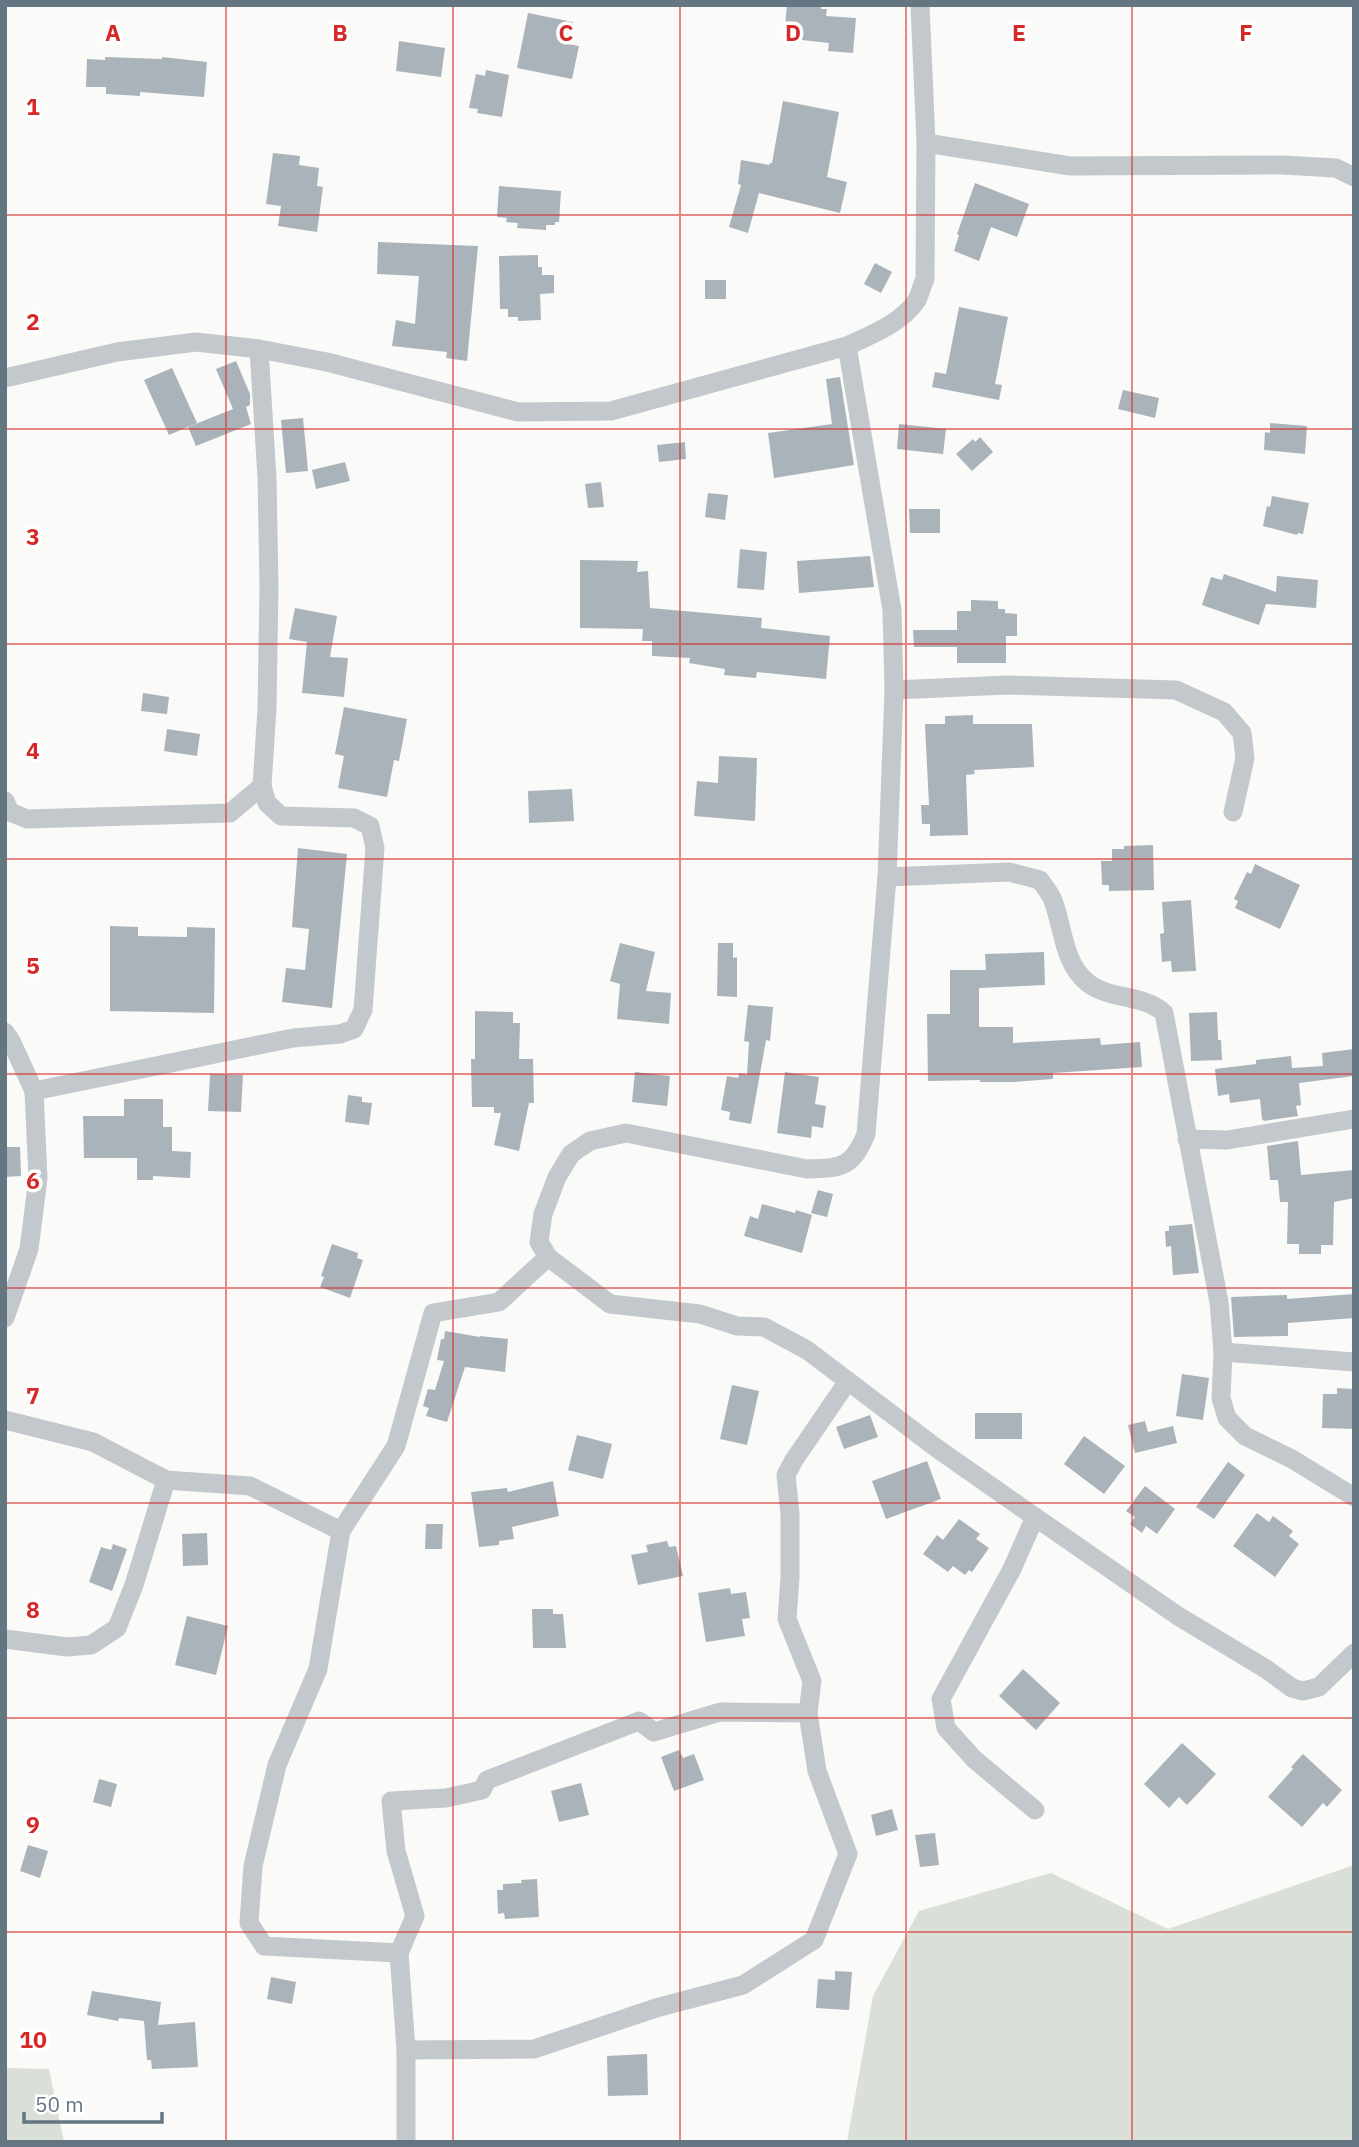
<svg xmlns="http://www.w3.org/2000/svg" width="1359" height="2147" viewBox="0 0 1359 2147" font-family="'IBM Plex Sans',sans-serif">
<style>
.green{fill:#dadfd7}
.building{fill:#aab3b9}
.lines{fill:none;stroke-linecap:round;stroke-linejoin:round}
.street{stroke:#c3c8cc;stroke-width:19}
.grid{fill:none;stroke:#d62828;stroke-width:2;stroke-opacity:0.55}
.grid-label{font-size:23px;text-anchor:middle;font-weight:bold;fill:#d62828;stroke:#fff;stroke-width:7;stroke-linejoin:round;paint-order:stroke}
</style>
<rect width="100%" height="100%" fill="#fafaf8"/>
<g class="green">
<path d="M1354,1865V2142H847L873,1996L919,1911L1051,1873L1168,1929Z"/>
<path d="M5,2068L49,2069L64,2142H5Z"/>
</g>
<g class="building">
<path d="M787,5H821V9H827L826,16L856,18L853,53L828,51L829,43L784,38Z"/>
<path d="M528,13L573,22L568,44L579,46L572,79L517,68Z"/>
<path d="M399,41L445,48L441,77L396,71Z"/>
<path d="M105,57L162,59V57L207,62L204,97L140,92V96L106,94V87H86L87,59L105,60Z"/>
<path d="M486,70L509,75L502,117L477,113L478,109L469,108L476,74L485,76Z"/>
<path d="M783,101L839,112L827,177L847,182L840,213L759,193L748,233L729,227L741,185L738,184L741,160L769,165L770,163H772Z"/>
<path d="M273,153L300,156L299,165L319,168L317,186L323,187L317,232L278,226L281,206L266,204Z"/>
<path d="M975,183L1029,204L1017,237L991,227L979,261L954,251L959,235L957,234Z"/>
<path d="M499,186L561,191L559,222H555V225H546V230L517,228L518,223L506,222L507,218L497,217Z"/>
<path d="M378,242L478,246L467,361L446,358L447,352L392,346L396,320L415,324L419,276L377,274Z"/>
<path d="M538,255V267H542V275H554V293L540,294L541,320L518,321V317H508V309H500L499,256Z"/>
<path d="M875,263L892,272L881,293L864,284Z"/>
<rect x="705" y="280" width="21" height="19"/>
<path d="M959,307L1008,317L995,384L1002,385L999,400L932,387L935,372L946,374Z"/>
<path d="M236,361L250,394V405L246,407L251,424L196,446L188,427L233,409L216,369Z"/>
<path d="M172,368L197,423L169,435L144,380Z"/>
<path d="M840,377L854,465L774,478L768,433L832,424L826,379Z"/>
<path d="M1123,390L1159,398L1155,418L1118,409Z"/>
<path d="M303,418L308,471L286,473L281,420Z"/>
<path d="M1270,423L1307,426L1305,454L1264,450L1265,432L1270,433Z"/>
<path d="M899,424L946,429L943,454L897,449Z"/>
<path d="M980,437L993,452L972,471L956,454L973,439L975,442Z"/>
<path d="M685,442L686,459L659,462L657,445Z"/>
<path d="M345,462L350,481L316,489L312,470Z"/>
<path d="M601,482L604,507L588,508L585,484Z"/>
<path d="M708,493L728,495L725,520L705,517Z"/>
<path d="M1272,496L1309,503L1303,534L1298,533L1297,535L1263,526L1267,506L1270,507Z"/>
<path d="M909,509H940V533H910Z"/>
<path d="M740,549L767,552L764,590L737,588Z"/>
<path d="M870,556L874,587L799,593L797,561Z"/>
<path d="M580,560L638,561L637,572L648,571L650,608L762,618L761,628L830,636L826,679L757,672L756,678L724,675L725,669L689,663L690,658L652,656V641H642L643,629L580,628Z"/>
<path d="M1224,574L1276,592L1277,576L1318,580L1316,608L1266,604L1259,625L1202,605L1211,577L1222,580Z"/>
<path d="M971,600L998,601V609H1005V613L1017,614V636H1006V663H957V647H914L913,630H957V611H971Z"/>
<path d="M295,608L337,616L330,657L348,658L344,697L302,693L307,642L289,639Z"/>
<path d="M143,693L169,697L167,714L141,711Z"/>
<path d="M344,707L407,719L399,761L394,760L387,797L338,788L344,756L335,754Z"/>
<path d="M973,715V724H1032L1034,767L974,770L975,774L966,775L968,835L930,836V824H922L921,805H929L925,724H945V716Z"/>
<path d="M167,729L200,734L197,756L164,751Z"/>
<path d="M719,756L757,758L755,821L694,816L697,781L718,783Z"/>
<path d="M572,789L574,821L529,823L528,791Z"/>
<path d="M1153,845L1154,890L1109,891V885H1102L1101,861H1112V849H1124V846Z"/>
<path d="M298,848L347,854L332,1008L282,1002L286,968L305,970L309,929L292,927Z"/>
<path d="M1255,864L1300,885L1280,929L1235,908L1238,901L1234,899L1247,872L1251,874Z"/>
<path d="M1191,900L1196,971L1172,972L1171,961L1162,962L1160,934L1164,933L1162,902Z"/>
<path d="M110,926L138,927V936L187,937V927L215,928L214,1013L110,1011Z"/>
<path d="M620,943L655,952L646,991L671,993L669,1024L617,1019L620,984L610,981Z"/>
<path d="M718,943H733V958L737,957V997L717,996Z"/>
<path d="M1044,952L1045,985L979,988V1027H1013V1043L1100,1038L1101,1045L1140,1042L1142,1067L1053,1073V1079L1013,1082H980V1080L928,1081L927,1014H950V970H986L985,954Z"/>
<path d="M748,1005L773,1007L770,1041L766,1040L751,1124L729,1120L730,1112L721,1110L727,1076L738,1078L739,1073L747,1075L749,1042L744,1041Z"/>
<path d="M475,1011L513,1012V1023H520L519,1059H533L534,1103H529L519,1151L494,1145L501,1113H494V1107H472L471,1059H475Z"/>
<path d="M1217,1012L1218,1040H1221L1222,1060L1191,1061L1189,1013Z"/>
<path d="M1354,1049V1076L1299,1083L1301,1105L1296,1106L1298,1116L1264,1121L1262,1119L1260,1099L1230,1103L1229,1094L1218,1096L1215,1069L1256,1064V1060L1291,1056L1292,1068L1323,1066L1322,1053Z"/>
<path d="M635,1072L670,1076L667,1106L632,1102Z"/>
<path d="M785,1072L819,1077L815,1104L826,1106L823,1128L812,1126L811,1138L777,1133Z"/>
<path d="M210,1074L243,1075L241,1112L208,1111Z"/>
<path d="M348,1095L362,1097V1102L372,1103L369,1125L345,1122Z"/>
<path d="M124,1099H163V1127H172V1151L191,1152L190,1178L153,1176V1180H137V1158H84L83,1116H124Z"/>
<path d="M1298,1141L1301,1175L1354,1170V1198L1334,1202L1333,1245H1321V1254H1299V1244H1287L1288,1202H1280L1278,1180H1270L1267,1146Z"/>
<path d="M5,1147H20L21,1176L5,1177Z"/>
<path d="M818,1190L833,1194L827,1217L811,1213Z"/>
<path d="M762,1204L795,1213L796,1210L812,1215L802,1253L744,1236L750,1216L758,1219Z"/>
<path d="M1192,1224L1199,1273L1173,1275L1171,1246L1166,1247L1165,1231H1169V1226Z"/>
<path d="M332,1244L358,1253L357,1258L363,1260L350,1298L320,1287L324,1277L321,1276Z"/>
<path d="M1354,1294V1318L1288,1323V1336L1234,1337L1231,1297L1287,1295V1299Z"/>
<path d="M445,1331L480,1337V1336L508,1339L505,1372L465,1367L447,1422L426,1416L429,1408L423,1406L428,1389L435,1390L444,1361L437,1360L441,1339H444Z"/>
<path d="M1182,1374L1209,1378L1203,1420L1176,1416Z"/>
<path d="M732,1385L759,1391L747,1445L720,1439Z"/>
<path d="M1337,1388L1354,1389V1429L1322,1428L1323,1394H1337Z"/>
<rect x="975" y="1413" width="47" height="26"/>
<path d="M870,1415L878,1437L844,1449L836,1427Z"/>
<path d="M1145,1421L1148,1432L1173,1426L1177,1443L1135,1453L1128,1425Z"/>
<path d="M577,1435L612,1444L603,1479L568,1470Z"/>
<path d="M1084,1436L1125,1466L1104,1494L1064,1464Z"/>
<path d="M927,1461L941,1499L886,1519L872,1481Z"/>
<path d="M1228,1462L1245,1475L1214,1519L1196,1507Z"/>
<path d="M553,1481L559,1516L512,1527L514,1539L499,1541V1545L479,1547L471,1492L507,1488L508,1492Z"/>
<path d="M1145,1486L1175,1509L1157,1534L1146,1526L1142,1533L1130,1524L1135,1517L1126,1511Z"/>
<path d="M1257,1513L1269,1522L1273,1516L1293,1531L1289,1536L1299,1544L1275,1577L1233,1546Z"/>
<path d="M959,1519L980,1534L976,1539L989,1548L972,1572L969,1570L965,1575L953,1566L948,1572L923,1554L937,1535L943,1540Z"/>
<path d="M426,1524H443L442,1549H425Z"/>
<path d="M207,1533L208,1565L183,1566L182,1534Z"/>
<path d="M667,1541L669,1547L676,1546L683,1576L638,1585L631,1555L648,1552L646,1545Z"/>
<path d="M113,1544L127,1549L112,1591L89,1582L101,1547L111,1550Z"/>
<path d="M730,1588L731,1594L746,1592L750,1618L742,1619L745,1636L706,1642L698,1593Z"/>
<path d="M532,1609H553V1614H563L566,1648H533Z"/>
<path d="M187,1616L228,1626L216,1675L175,1665Z"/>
<path d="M1023,1669L1060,1703L1036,1730L999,1696Z"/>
<path d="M1182,1743L1216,1774L1187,1805L1179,1797L1169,1808L1144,1784Z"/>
<path d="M679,1750L683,1758L694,1754L704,1780L674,1791L661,1757Z"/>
<path d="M1303,1754L1342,1790L1327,1807L1323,1803L1302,1827L1268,1797L1293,1769L1291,1767Z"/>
<path d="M99,1779L117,1784L111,1807L93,1802Z"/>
<path d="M581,1783L589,1815L559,1822L551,1791Z"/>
<path d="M892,1809L898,1830L876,1836L871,1815Z"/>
<path d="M935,1833L939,1865L920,1867L915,1835Z"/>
<path d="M28,1845L48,1851L40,1878L20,1871Z"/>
<path d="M537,1879L539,1917L505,1919L504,1913L498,1914L497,1890H503V1884L522,1883L521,1880Z"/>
<path d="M835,1971L852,1972L849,2010L816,2008L818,1979L835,1980Z"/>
<path d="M271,1977L296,1982L292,2004L267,1999Z"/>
<path d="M92,1991L161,2002L158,2025L195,2022L198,2067L152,2069L151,2060H147L144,2021L119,2018L118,2021L87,2015Z"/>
<path d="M647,2054L648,2095L608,2096L607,2056Z"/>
</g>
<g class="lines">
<g class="street">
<path d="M926,143L1070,166L1282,165L1336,168L1354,177"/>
<path d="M847,346L892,610L894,690L887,877L866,1134C852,1168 841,1168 807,1169L626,1133L590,1141L571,1154L557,1177L543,1214L539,1242L548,1257L610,1304L700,1314L737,1326L764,1327L807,1350L935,1447L1035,1517L1178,1616L1266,1669L1292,1688L1303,1691L1319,1687L1354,1653"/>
<path d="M5,378L117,352L196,342L259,349L327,362L518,412L611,411L847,346C871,335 902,323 917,300C920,294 922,285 925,279L926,143L920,5"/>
<path d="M894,690L1007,685L1176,690L1224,712L1242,733L1245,758L1233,812"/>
<path d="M5,801L10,812L27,819L230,813L262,786"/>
<path d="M887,877L1009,872L1040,880C1044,886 1049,892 1052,898C1064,927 1062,962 1088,983C1110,1000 1144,994 1164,1013L1219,1302L1223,1352L1221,1398L1227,1418L1245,1436L1292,1459L1354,1497"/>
<path d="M5,1032L11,1041L34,1091L38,1178L29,1249L5,1318"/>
<path d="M34,1091L293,1038L340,1034L354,1029L363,1010L375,848L370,826L354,818L281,816L267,803L262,786L267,708L269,586L267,478L259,349"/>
<path d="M1187,1139L1227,1140L1354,1119"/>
<path d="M1223,1352L1354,1362"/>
<path d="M5,1420L93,1442L166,1480L250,1486L341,1531"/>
<path d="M5,1639L67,1647L91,1645L117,1628L134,1585L166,1480"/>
<path d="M1035,1810L974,1759L946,1728L941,1699L1012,1569L1035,1517"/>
<path d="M399,1953L415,1916L396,1851L391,1801L446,1798L482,1790L487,1780L639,1721L654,1732L720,1712L808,1713"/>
<path d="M406,2050L534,2049L656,2008L743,1985L814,1940L848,1854L817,1771L808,1713L812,1681L787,1619L790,1577V1514L786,1475L794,1460L848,1381"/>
<path d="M406,2142V2050L399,1953L264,1946L249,1923L253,1866L277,1765L318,1669L341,1531L396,1446L433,1313L499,1302L548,1257"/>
</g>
</g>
<path class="grid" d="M226,5V2142M453,5V2142M680,5V2142M906,5V2142M1132,5V2142M5,215H1354M5,429H1354M5,644H1354M5,859H1354M5,1074H1354M5,1288H1354M5,1503H1354M5,1718H1354M5,1932H1354"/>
<g class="grid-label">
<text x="113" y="41">A</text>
<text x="340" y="41">B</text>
<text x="566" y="41">C</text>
<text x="793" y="41">D</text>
<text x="1019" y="41">E</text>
<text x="1246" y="41">F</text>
<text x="33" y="115">1</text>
<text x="33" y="330">2</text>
<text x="33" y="545">3</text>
<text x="33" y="759">4</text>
<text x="33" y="974">5</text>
<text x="33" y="1189">6</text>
<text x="33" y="1404">7</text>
<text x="33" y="1618">8</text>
<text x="33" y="1833">9</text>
<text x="33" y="2048">10</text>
</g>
<rect width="1359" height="2147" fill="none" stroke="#657683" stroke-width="14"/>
<path d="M24 2112v10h138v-10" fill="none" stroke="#657683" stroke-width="3.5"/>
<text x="35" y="2112" font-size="21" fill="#657683" stroke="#ffffff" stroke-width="5" paint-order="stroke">50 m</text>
</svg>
